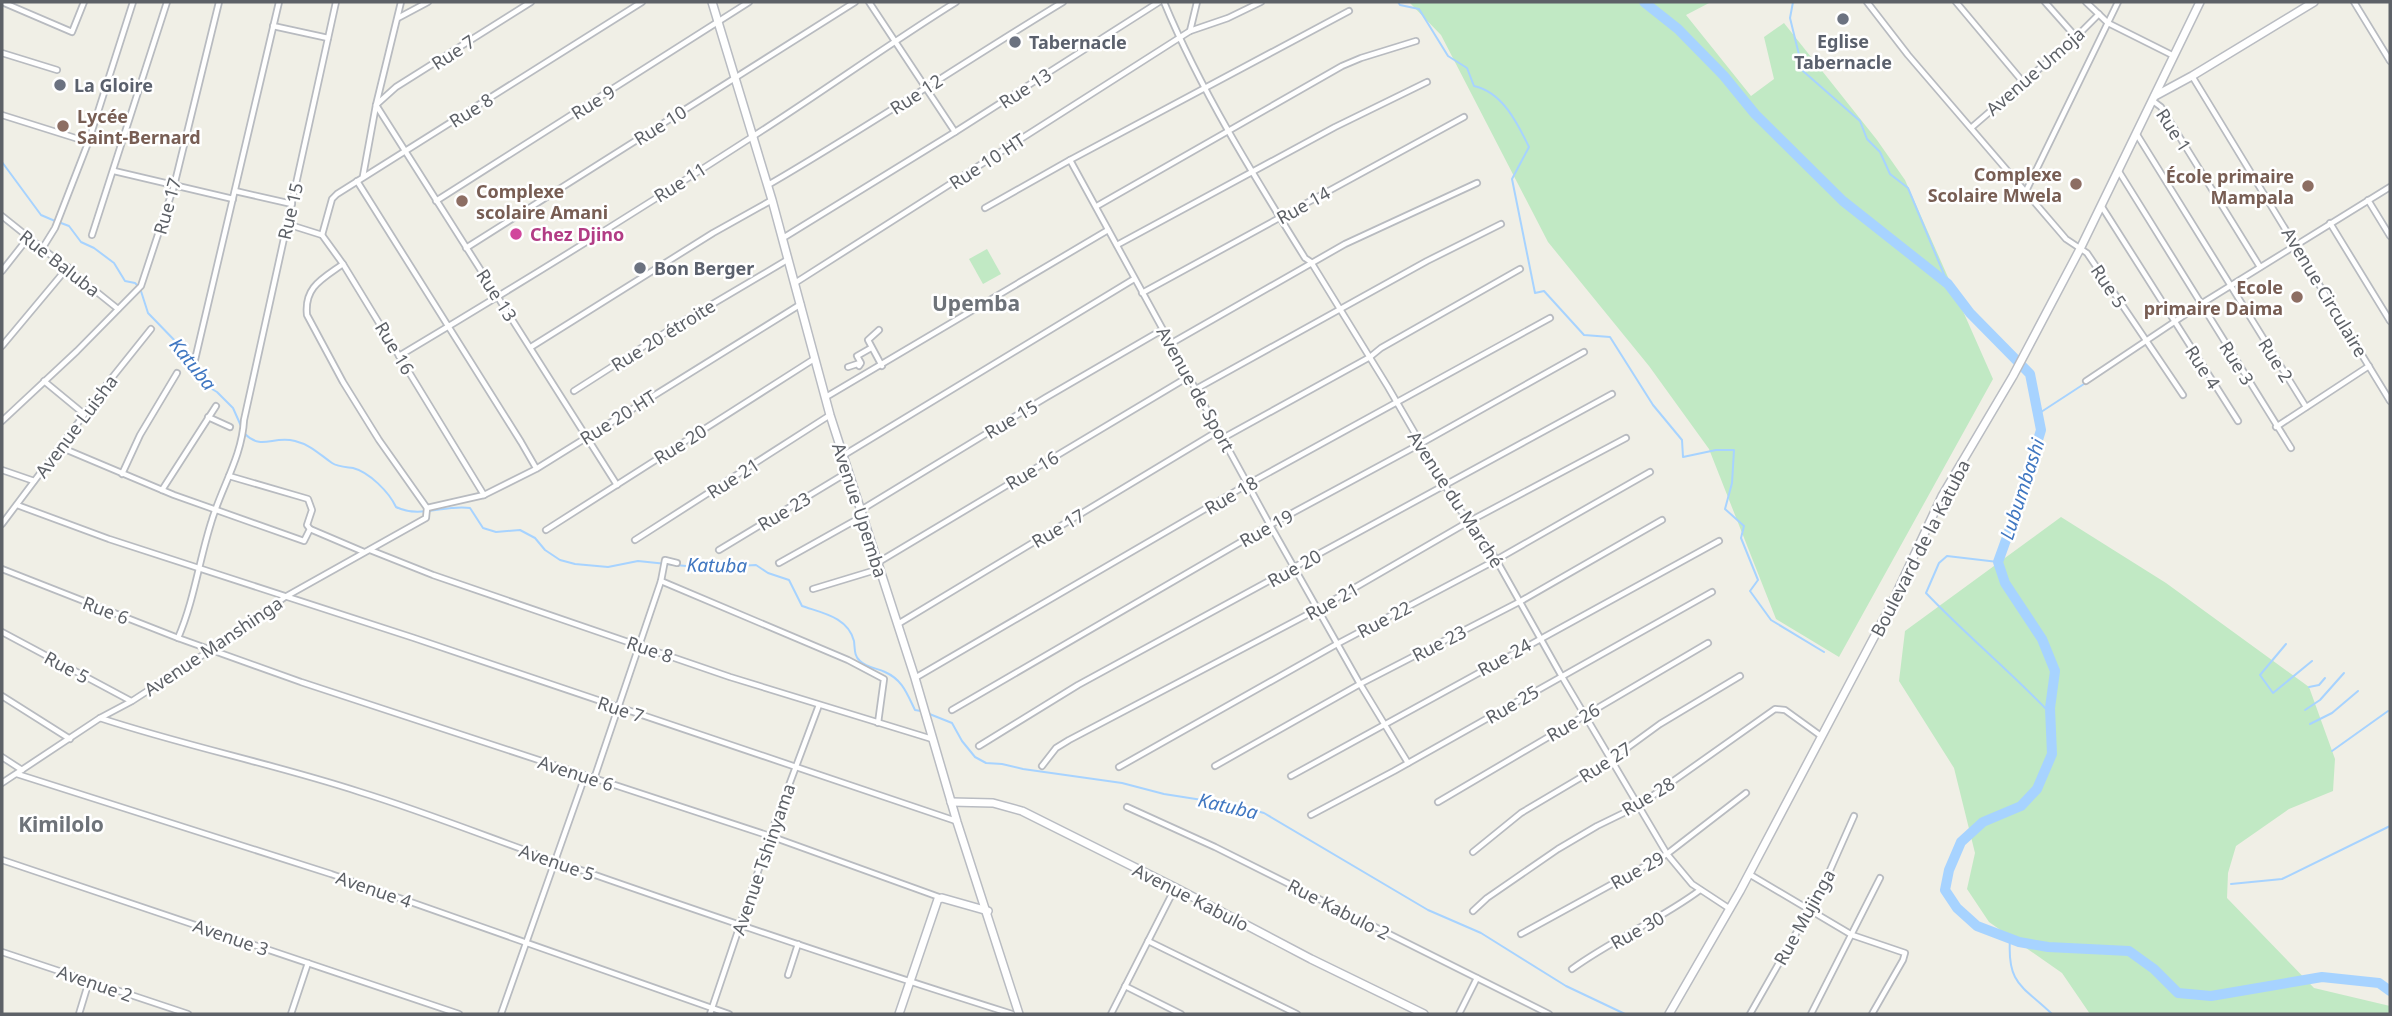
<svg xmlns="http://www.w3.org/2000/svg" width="2392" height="1016" viewBox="0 0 2392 1016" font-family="'Noto Sans',sans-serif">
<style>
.green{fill:#c1e9c4}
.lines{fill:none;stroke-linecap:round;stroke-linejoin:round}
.stream{stroke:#a7d3ff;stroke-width:2}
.river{stroke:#a7d3ff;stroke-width:10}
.street-casing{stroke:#b8bbc0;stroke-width:8}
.secondary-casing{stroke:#b9bcc2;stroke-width:10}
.street{stroke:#fff;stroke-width:4.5}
.secondary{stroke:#fff;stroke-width:7}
.worship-dot{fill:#6b7280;stroke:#fff;stroke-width:2.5}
.education-dot{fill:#8d6e63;stroke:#fff;stroke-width:2.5}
.hotel-dot{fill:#d1479c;stroke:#fff;stroke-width:2.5}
.labels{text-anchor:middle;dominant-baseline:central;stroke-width:5;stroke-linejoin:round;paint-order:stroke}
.worship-label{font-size:18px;font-weight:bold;fill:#5b616d;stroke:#fff;text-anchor:start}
.street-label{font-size:18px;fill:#5d6167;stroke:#fff}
.education-label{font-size:18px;font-weight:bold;fill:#785e54;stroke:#fff;text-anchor:end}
.hotel-label{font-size:18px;font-weight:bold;fill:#b23c85;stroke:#fff;text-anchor:start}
.water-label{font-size:19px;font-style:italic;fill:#4077c1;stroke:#fff}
.quarter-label{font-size:21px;font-weight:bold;fill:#6e7379;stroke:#fff}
</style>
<rect width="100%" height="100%" fill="#f0efe6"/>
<g class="green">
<path d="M1409,2H1711L1686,15L1751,96L1774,79L1764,37L1784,23L1877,140L1905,180L1993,379L1839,657L1776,619L1709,449L1649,366L1548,242L1441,35Z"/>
<path d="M987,249L1001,274L983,284L969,259Z"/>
<path d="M2061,517L2166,583L2309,687L2335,759L2333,791L2289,809L2236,846L2228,873L2227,898L2314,988L2390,1006V1014H2090L2062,973L1989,922L1967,889L1975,853L1954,768L1899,681L1905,631Z"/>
</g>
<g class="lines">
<g class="stream">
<path d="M1398,2L1400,5L1419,9L1448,56L1467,68L1474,86C1502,92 1517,122 1529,147L1512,179L1535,293L1544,291L1584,335L1610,337L1653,405L1682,440L1683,457L1716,450H1734L1732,483L1725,509L1744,526L1741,538L1758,580L1750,591L1771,620L1824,652"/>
<path d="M1793,2L1790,18L1803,71L1860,121L1867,139L1880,152L1890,174L1908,188L1948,284"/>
<path d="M2,162L41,215L55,221"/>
<path d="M61,223L69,226L81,242L94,248L114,263L125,281L135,283L140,288L148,313L181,347L185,358L202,383L217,392L233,408L241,426"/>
<path d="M2121,360L2140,348"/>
<path d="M2038,414L2087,382"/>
<path d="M245,434C262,451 273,435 295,441C311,445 319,454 332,463C338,467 346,467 353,468C369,472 389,492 396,507C420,519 445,504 470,508L483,528L496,532L520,530L535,538L545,550L560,560L575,564L608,567L638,561L705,568L756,565L768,573L789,580L802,606C822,613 848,617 854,641C855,649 854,656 860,661C867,668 877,668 885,672C903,680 907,694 915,710L921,711"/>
<path d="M1998,562L1947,556L1939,563L1926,593C1966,635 2010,671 2050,713"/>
<path d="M2286,644L2260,675L2273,693L2312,661"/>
<path d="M2309,687L2319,685L2325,678"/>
<path d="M2305,710L2320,700L2344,673"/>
<path d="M927,713L952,723L962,741L975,757L986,763L1002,764L1023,769L1122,783L1164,794L1234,805L1264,813L1428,910L1481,933L1566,986L1625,1014"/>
<path d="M2310,724L2332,713L2358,691"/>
<path d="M2332,751L2388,711"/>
<path d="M2231,884L2282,879L2390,826"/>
<path d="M2010,939C2007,985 2023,986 2052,1014"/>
</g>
<path class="river" d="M1644,2L1678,29L1724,76L1755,114L1843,201L1948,284L1970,313L2030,374L2041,430L2015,515L1998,562L2005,583L2042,639L2055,671L2050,708L2052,754L2037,789L2021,806L1983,822L1961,842L1949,870L1945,890L1957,908L1977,926L2019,942L2048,947L2129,951L2154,969L2178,993L2211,996L2322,977L2379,983L2390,991"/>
<g class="street-casing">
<g id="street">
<path d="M2,2L72,32L84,2"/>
<path d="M531,2L396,87L376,105L617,485"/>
<path d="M869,2L955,132"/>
<path d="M1164,2C1201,91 1254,176 1305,258L1311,262L1388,387L1457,506L1489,547L1561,675L1667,854L1692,884L1730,909"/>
<path d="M1867,2L1908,55L2054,225L2066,239L2087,253L2183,395"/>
<path d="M1956,2L2023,82"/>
<path d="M2045,2L2076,37"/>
<path d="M2086,2L2108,23L2174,56"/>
<path d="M2354,2L2390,61"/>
<path d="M398,18L428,2"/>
<path d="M273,26L328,38"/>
<path d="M1190,31L1228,18L1261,2"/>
<path d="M2,53L57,70"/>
<path d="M2192,76L2390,401"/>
<path d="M2153,101L2161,107L2260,267"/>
<path d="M2,115L88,142"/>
<path d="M1971,128L2076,37L2099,14"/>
<path d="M2136,133L2306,407"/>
<path d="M1070,160L1270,525L1360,684L1408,763"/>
<path d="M2118,170L2291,448"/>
<path d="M114,171L233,199"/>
<path d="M363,176L376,105L401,2"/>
<path d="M357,181L521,442L536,468"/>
<path d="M768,185C868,127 964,62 1063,2"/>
<path d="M235,191L292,204"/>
<path d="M2026,191L2118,2"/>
<path d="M2368,200L2390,236"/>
<path d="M436,201L749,2"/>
<path d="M1097,206L1342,66L1361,58L1416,41"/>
<path d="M2102,207L2238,421"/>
<path d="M985,208L1070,160L1349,11"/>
<path d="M2,216L118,309"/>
<path d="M2330,223L2390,321"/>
<path d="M287,224L322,235L343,264L484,495"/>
<path d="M92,235L167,2"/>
<path d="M322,235L332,199L337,194L642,2"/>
<path d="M783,238L955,132L1159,2"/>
<path d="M1117,245L1335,127L1427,82"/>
<path d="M466,248L855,2"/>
<path d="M42,249L55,228L88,143L133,2"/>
<path d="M2,271L28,238"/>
<path d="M795,283L1190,31L1197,2"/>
<path d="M1142,293L1464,117"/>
<path d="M879,330L868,340L882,366"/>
<path d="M1170,344L1345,244L1477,183"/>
<path d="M2,346L68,267"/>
<path d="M531,347L713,233L772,200"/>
<path d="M399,356C518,285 636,212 752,137C821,93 887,45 956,2"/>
<path d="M194,364L279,2"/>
<path d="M859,366L861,363L857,356L871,348"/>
<path d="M848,367L860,363"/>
<path d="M44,381L84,414"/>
<path d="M2086,381L2201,304L2390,187"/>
<path d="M1196,389L1427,261L1501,224"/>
<path d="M574,391L677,325L787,260"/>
<path d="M826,397L1108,230"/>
<path d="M208,417L230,427"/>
<path d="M2,421L77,351L141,286L174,186L219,2"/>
<path d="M2276,427L2369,366"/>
<path d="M1223,438L1370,357L1381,348L1520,269"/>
<path d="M60,447L174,495L304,541L310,529L307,525L312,510L308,499L229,476"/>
<path d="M844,455L1134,279"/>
<path d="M2,470L34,481"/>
<path d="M122,474L140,435L177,373"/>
<path d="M162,490L216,406"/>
<path d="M17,505L109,539L414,638L956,821"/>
<path d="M427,508L484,495L536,469L801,304"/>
<path d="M861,510L1045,398L1162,330"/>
<path d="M2,524L111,379L151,329"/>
<path d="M310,529L364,552"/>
<path d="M546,530L814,359"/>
<path d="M635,540L830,415"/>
<path d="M370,550L433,575L730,677L932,739"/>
<path d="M719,550L848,472"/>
<path d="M779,563L863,516"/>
<path d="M877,563L1188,377"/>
<path d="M2,569L178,638L301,682L770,836L939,897"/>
<path d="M661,581L848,660L884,679L878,723"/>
<path d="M813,589L879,569"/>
<path d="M898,624L1218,431"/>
<path d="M2,632L131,701"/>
<path d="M178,638C194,601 199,561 211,523C221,488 242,457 244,420L336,2"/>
<path d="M915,678L1248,484L1550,318"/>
<path d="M2,696L70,739"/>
<path d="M952,710L1270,525L1420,444L1584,352"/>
<path d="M100,718C185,746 274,764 360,792C425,812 490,838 555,861C706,914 859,966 1012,1014"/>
<path d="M979,746L1078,685L1612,394"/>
<path d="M2,757L22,770"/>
<path d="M1042,766L1056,748L1069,740L1318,609L1468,522L1626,438"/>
<path d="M1215,766L1360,684L1521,601L1662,520"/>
<path d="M1119,767L1337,644L1496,560L1650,472"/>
<path d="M17,774L331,874L729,1014"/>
<path d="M1291,776L1719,541"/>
<path d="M594,779L661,581L665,560L677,563"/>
<path d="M2,783L100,718L132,701L212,649L285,597L426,518L427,508L379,440L343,382L307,315C304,287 322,279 343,264"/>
<path d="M1438,802L1708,643"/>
<path d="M1127,807L1215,847L1549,1014"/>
<path d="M1311,815L1394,771L1712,592"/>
<path d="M1473,852L1521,813L1612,759L1660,724L1740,676"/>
<path d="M2,860L459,1014"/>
<path d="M1749,874L1852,935L1905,953L1903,960L1872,1014"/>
<path d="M1473,911L1487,898L1558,849L1597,826L1638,806L1775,709L1785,710L1821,736"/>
<path d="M1521,934L1667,854L1746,793"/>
<path d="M1148,941L1297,1014"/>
<path d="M2,952L188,1014"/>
<path d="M1572,969C1613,939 1660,920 1700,890"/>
<path d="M788,975L798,944"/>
<path d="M1125,986L1181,1014"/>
<path d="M79,1014L89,981"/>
<path d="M291,1014L308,963"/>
<path d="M501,1014L585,776"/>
<path d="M710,1014L770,836L819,705"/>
<path d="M1111,1014L1175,888"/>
<path d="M1459,1014L1477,978"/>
<path d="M1750,1014L1823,886L1854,816"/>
<path d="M1811,1014L1880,878"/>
</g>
</g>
<g class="secondary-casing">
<g id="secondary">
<path d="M712,2L772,200L830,415L915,678L957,822L1019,1014"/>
<path d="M2155,96L2192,76L2314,2"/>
<path d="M951,802L993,803L1022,811L1176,888L1311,959L1424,1014"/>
<path d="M899,1014L938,899L942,898L988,911"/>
<path d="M1669,1014L1740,891L1891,605L1942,496L2013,376L2080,249L2200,2"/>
</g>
</g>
<use href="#street" class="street"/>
<use href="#secondary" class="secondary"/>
</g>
<g class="worship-dot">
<circle cx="1843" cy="19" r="7"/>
<circle cx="1015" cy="42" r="7"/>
<circle cx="60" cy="85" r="7"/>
<circle cx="640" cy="268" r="7"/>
</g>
<g class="education-dot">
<circle cx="63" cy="126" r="7"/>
<circle cx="2076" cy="184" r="7"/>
<circle cx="2308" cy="186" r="7"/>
<circle cx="462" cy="201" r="7"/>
<circle cx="2297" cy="297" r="7"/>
</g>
<circle class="hotel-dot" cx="516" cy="234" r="7"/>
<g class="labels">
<g class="worship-label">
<text x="1843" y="41" text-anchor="middle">Eglise<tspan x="1843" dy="21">Tabernacle</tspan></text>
<text x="1029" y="42">Tabernacle</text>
<text x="74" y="85">La Gloire</text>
<text x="654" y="268">Bon Berger</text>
</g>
<g class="street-label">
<text transform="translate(453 52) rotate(-33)">Rue 7</text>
<text transform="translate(2035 71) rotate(-41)">Avenue Umoja</text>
<text transform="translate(1025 88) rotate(-33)">Rue 13</text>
<text transform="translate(916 94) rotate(-33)">Rue 12</text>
<text transform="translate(593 102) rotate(-32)">Rue 9</text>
<text transform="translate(471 110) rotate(-32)">Rue 8</text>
<text transform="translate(660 125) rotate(-32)">Rue 10</text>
<text transform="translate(2174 130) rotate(57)">Rue 1</text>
<text transform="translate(987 161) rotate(-33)">Rue 10 HT</text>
<text transform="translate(680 182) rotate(-32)">Rue 11</text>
<text transform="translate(1303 205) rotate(-29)">Rue 14</text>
<text transform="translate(167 206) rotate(-74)">Rue 17</text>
<text transform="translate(290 211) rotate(-77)">Rue 15</text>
<text transform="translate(60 263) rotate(38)">Rue Baluba</text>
<text transform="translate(2109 286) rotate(56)">Rue 5</text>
<text transform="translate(2325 292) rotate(59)">Avenue Circulaire</text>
<text transform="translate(497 295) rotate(57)">Rue 13</text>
<text transform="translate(663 335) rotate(-32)">Rue 20 étroite</text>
<text transform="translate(395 348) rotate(59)">Rue 16</text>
<text transform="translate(2276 360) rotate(58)">Rue 2</text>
<text transform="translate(2237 363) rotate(58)">Rue 3</text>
<text transform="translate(2203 367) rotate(57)">Rue 4</text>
<text transform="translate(1196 389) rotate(61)">Avenue de Sport</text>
<text transform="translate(618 417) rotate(-32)">Rue 20 HT</text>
<text transform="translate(1011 419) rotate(-31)">Rue 15</text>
<text transform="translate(76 426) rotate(-53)">Avenue Luisha</text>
<text transform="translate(680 444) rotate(-32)">Rue 20</text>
<text transform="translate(1032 470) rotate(-31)">Rue 16</text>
<text transform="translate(733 478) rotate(-33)">Rue 21</text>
<text transform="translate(1231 495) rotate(-30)">Rue 18</text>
<text transform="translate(1456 499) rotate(57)">Avenue du Marché</text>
<text transform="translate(860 510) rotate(72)">Avenue Upemba</text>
<text transform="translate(784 511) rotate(-31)">Rue 23</text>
<text transform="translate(1058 528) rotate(-31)">Rue 17</text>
<text transform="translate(1266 528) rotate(-29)">Rue 19</text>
<text transform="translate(1920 548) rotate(-63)">Boulevard de la Katuba</text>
<text transform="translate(1294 568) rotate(-29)">Rue 20</text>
<text transform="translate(1332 601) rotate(-29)">Rue 21</text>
<text transform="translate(106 610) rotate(21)">Rue 6</text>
<text transform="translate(1384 619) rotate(-28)">Rue 22</text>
<text transform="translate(1439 643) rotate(-27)">Rue 23</text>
<text transform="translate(213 646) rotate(-34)">Avenue Manshinga</text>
<text transform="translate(650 649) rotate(19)">Rue 8</text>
<text transform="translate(1504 657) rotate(-29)">Rue 24</text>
<text transform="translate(67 667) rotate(28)">Rue 5</text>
<text transform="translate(1512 704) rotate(-30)">Rue 25</text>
<text transform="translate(621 709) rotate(18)">Rue 7</text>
<text transform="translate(1573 722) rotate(-30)">Rue 26</text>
<text transform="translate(1605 762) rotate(-33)">Rue 27</text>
<text transform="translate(576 773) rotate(18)">Avenue 6</text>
<text transform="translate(1648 796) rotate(-31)">Rue 28</text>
<text transform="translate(763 859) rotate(-71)">Avenue Tshinyama</text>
<text transform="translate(557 862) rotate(19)">Avenue 5</text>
<text transform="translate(1637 870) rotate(-29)">Rue 29</text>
<text transform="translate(374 889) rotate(19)">Avenue 4</text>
<text transform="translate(1191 897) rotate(27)">Avenue Kabulo</text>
<text transform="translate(1339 909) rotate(27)">Rue Kabulo 2</text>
<text transform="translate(1804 917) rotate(-61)">Rue Mujinga</text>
<text transform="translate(1637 930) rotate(-29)">Rue 30</text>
<text transform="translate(231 937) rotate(19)">Avenue 3</text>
<text transform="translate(95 983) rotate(19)">Avenue 2</text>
</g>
<g class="education-label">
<text x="77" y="116" text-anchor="start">Lycée<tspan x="77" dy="21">Saint-Bernard</tspan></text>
<text x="2062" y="174">Complexe<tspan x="2062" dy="21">Scolaire Mwela</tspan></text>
<text x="2294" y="176">École primaire<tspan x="2294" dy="21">Mampala</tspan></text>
<text x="476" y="191" text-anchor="start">Complexe<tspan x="476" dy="21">scolaire Amani</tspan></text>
<text x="2283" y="287">Ecole<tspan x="2283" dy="21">primaire Daima</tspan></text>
</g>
<g class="hotel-label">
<text x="530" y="234">Chez Djino</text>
</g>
<g class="water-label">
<text transform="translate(193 364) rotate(51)">Katuba</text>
<text transform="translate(2022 489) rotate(-72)">Lubumbashi</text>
<text transform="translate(717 565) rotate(1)">Katuba</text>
<text transform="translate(1228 806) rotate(13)">Katuba</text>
</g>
<g class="quarter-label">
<text x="976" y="303">Upemba</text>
<text x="61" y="824">Kimilolo</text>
</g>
</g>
<rect width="2392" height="1016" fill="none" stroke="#5d6167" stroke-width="7"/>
</svg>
